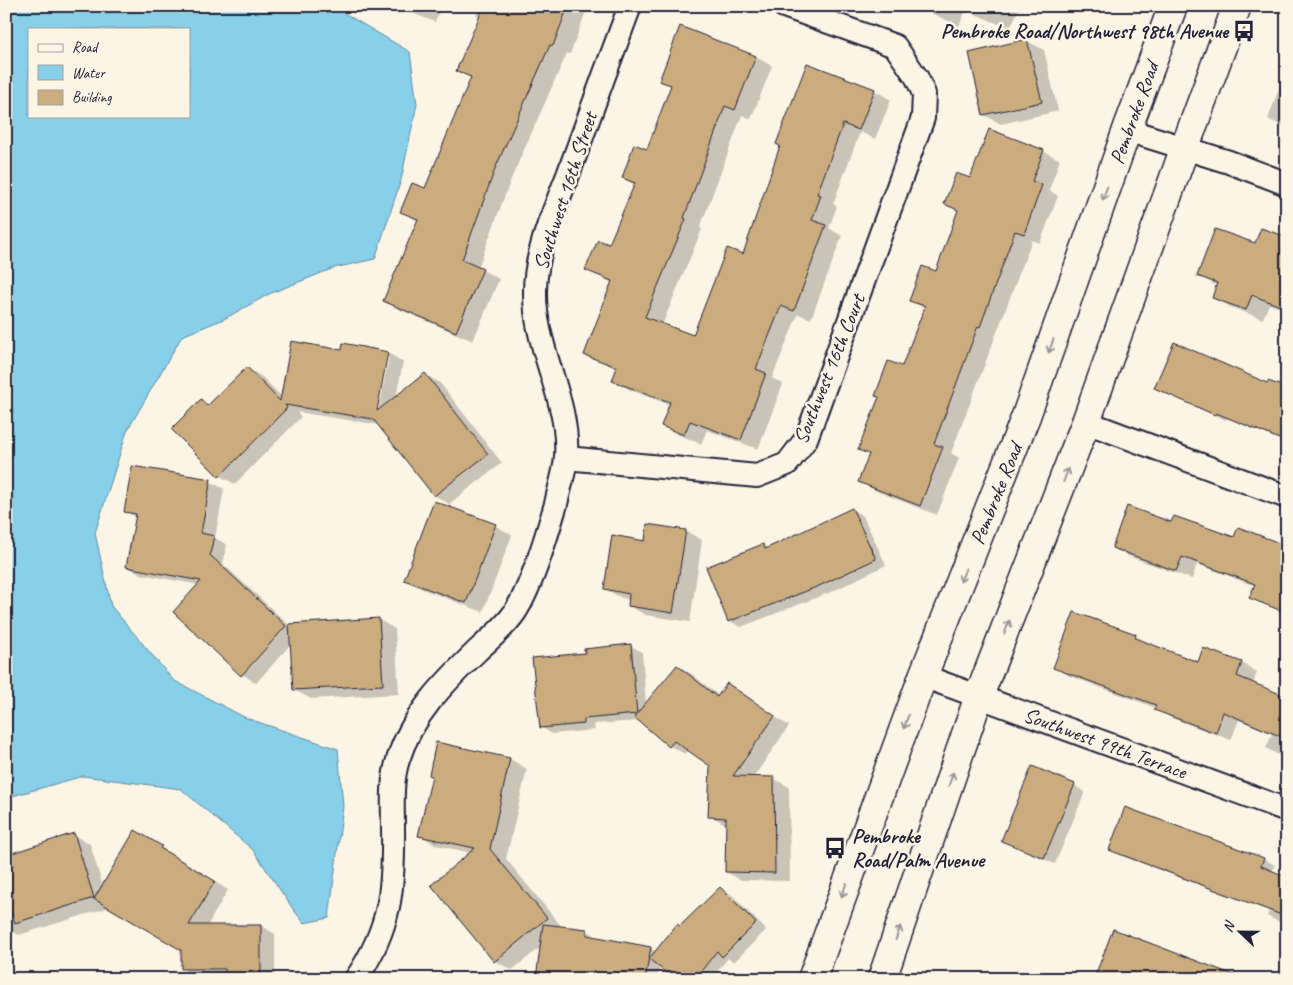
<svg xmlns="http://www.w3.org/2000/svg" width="1293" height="985" viewBox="0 0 1293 985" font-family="Caveat,sans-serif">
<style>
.water{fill:#88cfe9;stroke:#5f8aa3;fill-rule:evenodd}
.shadow{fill:#0003;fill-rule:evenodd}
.building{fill:#cbac7f;stroke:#22223b}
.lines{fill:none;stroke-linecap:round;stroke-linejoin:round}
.minor-casing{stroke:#22223b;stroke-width:26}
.secondary-casing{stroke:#22223b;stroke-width:31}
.minor{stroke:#fcf5e5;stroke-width:22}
.secondary{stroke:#fcf5e5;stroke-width:28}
.oneway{stroke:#9a9698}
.labels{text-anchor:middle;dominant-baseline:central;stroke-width:5;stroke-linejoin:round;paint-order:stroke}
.poi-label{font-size:21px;font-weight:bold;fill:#22223b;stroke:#fcf5e5;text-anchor:end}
.street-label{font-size:21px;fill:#22223b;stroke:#fcf5e5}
</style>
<rect width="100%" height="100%" fill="#fcf5e5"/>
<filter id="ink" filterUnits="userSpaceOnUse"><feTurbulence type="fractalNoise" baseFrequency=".02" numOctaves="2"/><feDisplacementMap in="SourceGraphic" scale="10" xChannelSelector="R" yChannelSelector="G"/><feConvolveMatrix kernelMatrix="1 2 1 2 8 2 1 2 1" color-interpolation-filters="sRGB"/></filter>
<g filter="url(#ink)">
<path class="water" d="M6,6H332L410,52L417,104L401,180L375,259L334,268L269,294L224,319L182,336L127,431L95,533L111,606L173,680L246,718L338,749L343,806L329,918L304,923L293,909L253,850L181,789L83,776L6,798ZM29,29H189V116H29Z"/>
<g class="shadow">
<path d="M394,6H441L435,22Z"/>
<path d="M480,6H588L570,54L567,53L511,179L478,268L499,279L473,341L401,310L384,301L418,221L402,211L426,189L472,79L457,70L480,18L476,15Z"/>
<path d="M916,6H1020L1010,29L966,10L959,26Z"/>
<path d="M1027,41L1044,50L1058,111L1001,124L984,115Z"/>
<path d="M756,57L772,66L751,119L742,115L700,228L702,229L662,325L693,337L744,256L782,146L874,90L891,100L875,139L860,132L833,204L837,206L829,228L842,236L811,319L798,314L772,378L783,384L758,449L707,430L701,444L679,435L662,426L670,405L630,390L613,380L617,369L586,354L612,283L587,269L610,246L635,185L623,178L648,150L672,86L661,80Z"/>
<path d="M1284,75L1287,76V128L1268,119Z"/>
<path d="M1043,151L1060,160L1049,190L1058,196L1040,243L1032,240L951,453L959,458L937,515L876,491L860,482L870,455L860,449L903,368L925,309L911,300L937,272L959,211L946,204L971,180Z"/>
<path d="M1287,238V310L1269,304L1263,319L1230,307L1213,297L1217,286L1199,276L1256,245Z"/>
<path d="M344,345L388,353L403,362L396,398L425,375L440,383L502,463L449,504L434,495L380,425L297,412L301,417L235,484L220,476L201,400L210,406L247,368L262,377L282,397L343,352ZM386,357H389L377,418L374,417Z"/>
<path d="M1268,385L1287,390V443L1227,418L1226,420L1155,388Z"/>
<path d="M210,481L224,489L215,538L227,545L223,564L289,625L379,620L395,629L399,694L311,699L294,690L291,644L256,683L242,674L199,585L141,574L127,566L137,518L125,511Z"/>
<path d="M434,503L496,526L512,535L483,612L422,589L406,580Z"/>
<path d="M851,509L863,516L886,565L831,592L741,627L729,621L763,545L768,548Z"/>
<path d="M1172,524L1235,539L1287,547V614L1251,598L1255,586L1197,564L1192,579L1128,556L1113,547Z"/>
<path d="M686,531L702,540L690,622L646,615L629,606L630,600L622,598L605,589L646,542Z"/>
<path d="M1075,613L1136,636L1151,644L1198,664L1204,649L1242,663L1257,672L1253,684L1287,699V760L1266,748L1272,734L1239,720L1231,740L1171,718L1156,708L1070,676L1055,667Z"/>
<path d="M631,646L642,652L646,705L678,666L693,675L719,696L727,685L789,726L753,778H773L789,787L790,881L741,880L726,872L727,825L710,816L711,766L689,750L685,754L670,746L640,721L594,724L595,730L552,734L541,727L586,654Z"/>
<path d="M437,743L510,759L527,769L506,859L562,927L587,930L598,938L650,948L656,951L721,888L732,895L766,930L734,962L728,958L711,979H676L660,966L657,979H538L542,946L512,970L495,961L471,853L436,845L420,835L433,776Z"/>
<path d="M1074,785L1085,792L1055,864L1002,840Z"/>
<path d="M135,831L228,890L207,926H261L275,934V979H186L185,970L182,968V949L110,907L19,935L13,932L6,948V856L74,835L90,844L103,887Z"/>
<path d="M1111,849L1264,859L1275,865L1272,872L1287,878V926L1267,916L1269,911L1122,856Z"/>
</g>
<g class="building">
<path d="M484,6H568L553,46L550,45L495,169L462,260L483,269L456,332L383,301L418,219L400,212L412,183L425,188L471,77L456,71Z"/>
<path d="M680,26L756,56L735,110L725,106L684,218L686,219L645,317L693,335L727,248L743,254L780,146L776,144L807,63L875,89L859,130L843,124L817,194L821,195L812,220L826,225L794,311L781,306L756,369L766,373L741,440L690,421L684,435L661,426L670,402L612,381L617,367L584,355L612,281L585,270L598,240L609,244L635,183L622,178L634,144L647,149L671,85L659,81Z"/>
<path d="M1027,39L1042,102L983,115L969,53Z"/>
<path d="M989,129L1044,150L1032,181L1042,185L1024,234L1015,231L980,327L978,326L934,444L943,447L920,506L858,482L869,454L858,450L879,397L875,396L888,361L902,366L925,306L909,301L922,266L936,271L958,210L944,204L956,173L970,178Z"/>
<path d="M1261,228L1287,237V287L1280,306L1252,295L1246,310L1212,298L1217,283L1197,276L1215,229L1255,243Z"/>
<path d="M291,341L342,350L343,343L388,352L377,411L425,373L488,454L434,496L373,419L285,405L287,408L219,477L171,429L201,399L207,406L247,367L280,401Z"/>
<path d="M1174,342L1267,383L1268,381L1287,388V442L1216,413L1215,415L1154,388Z"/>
<path d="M132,466L211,479L201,533L214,536L210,555L286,626L241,676L173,612L201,581L126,567L136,514L124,512Z"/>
<path d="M434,501L496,524L466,603L404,580Z"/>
<path d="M1127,506L1171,522L1174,516L1234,537L1238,527L1287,546V613L1249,598L1255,584L1182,557L1176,571L1112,548Z"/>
<path d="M852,508L876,559L819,586L728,622L706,567L763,544L765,549Z"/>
<path d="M647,524L686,530L673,613L628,606L629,594L604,589L612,535L645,541Z"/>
<path d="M1074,612L1136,634L1135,638L1198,662L1203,648L1242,662L1237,676L1287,697V739L1223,712L1216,733L1154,710L1156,705L1053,668Z"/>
<path d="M379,618L383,685L293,690L289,624Z"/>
<path d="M631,644L637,714L584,719V724L540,728L532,658L585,653L584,649Z"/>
<path d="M677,665L717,697L727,683L775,716L733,776L774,777L775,873L725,872L726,818L708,817L710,766L674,741L669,747L634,717Z"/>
<path d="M436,742L510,758L490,849L547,918L494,962L431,885L475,848L418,836L432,776L429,775Z"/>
<path d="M1032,766L1075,784L1044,858L1001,841Z"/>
<path d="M1125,807L1264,858L1261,866L1287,877V917L1109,850Z"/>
<path d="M135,830L162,846L160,848L215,881L189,925H261V975L225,974V969H181V950L94,899Z"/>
<path d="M74,833L94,898L15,923L6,895V855Z"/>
<path d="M720,887L756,923L722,957L717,951L695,979H674L649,959L677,924L680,926Z"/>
<path d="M543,924L587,929V935L651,947L645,979H536Z"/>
<path d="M1113,929L1239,977L1238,979H1094Z"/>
</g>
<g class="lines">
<g class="minor-casing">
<g id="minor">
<path d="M1127,130L1229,162L1287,184"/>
<path d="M1086,422L1287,497"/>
<path d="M566,458L757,476L787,464L806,439L923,118L924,94L917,78L895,46L784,6"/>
<path d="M923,676L1287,810"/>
<path d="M356,979C391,927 394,889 393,828C393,806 391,781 398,760C411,716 445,682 478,650C491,638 505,627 515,612C532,586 547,534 556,504C559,489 565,472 566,457C570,400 534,348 535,292C535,252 554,211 568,175C588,119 609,62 630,6"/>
</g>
</g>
<g class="secondary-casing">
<g id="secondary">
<path d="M812,979L923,676L1026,416L1127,130L1173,6"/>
<path d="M882,979L979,696L1086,422L1184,150L1237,6"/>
</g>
</g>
<use href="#minor" class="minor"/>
<use href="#secondary" class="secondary"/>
</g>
<defs><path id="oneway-shaft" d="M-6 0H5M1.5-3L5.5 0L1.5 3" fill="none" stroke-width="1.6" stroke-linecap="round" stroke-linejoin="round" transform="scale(1.25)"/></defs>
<g class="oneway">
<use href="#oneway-shaft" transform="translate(1105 193) rotate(109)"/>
<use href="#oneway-shaft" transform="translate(1051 346) rotate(109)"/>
<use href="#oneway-shaft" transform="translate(1066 475) rotate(-69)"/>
<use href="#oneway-shaft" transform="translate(963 575) rotate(112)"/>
<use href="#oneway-shaft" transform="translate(1007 627) rotate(-69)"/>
<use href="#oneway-shaft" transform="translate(906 722) rotate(110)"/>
<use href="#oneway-shaft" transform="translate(951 779) rotate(-71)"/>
<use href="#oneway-shaft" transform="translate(844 890) rotate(110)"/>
<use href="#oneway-shaft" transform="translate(898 933) rotate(-71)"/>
</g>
</g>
<defs>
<g id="bus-bare" transform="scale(1.725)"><path d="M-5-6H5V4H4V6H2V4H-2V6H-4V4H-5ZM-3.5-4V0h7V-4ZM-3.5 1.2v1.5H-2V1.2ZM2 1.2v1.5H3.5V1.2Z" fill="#22223b" stroke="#fcf5e5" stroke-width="2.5" paint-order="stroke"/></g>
</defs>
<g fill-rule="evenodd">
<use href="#bus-bare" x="1244" y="31"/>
<use href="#bus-bare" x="835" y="848"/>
</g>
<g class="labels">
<g class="poi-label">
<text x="1228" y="31">Pembroke Road/Northwest 98th Avenue</text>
<text x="852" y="836" text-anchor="start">Pembroke<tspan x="852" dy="24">Road/Palm Avenue</tspan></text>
</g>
<g class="street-label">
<text transform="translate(1134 113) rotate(-70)">Pembroke Road</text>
<text transform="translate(565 191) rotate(-72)">Southwest 16th Street</text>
<text transform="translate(829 369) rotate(-68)">Southwest 16th Court</text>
<text transform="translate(996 494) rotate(-68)">Pembroke Road</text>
<text transform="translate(1105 743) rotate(20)">Southwest 99th Terrace</text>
</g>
</g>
<rect width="1293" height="985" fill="none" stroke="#fcf5e5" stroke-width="25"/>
<rect x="12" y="12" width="1268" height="960" fill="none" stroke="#22223b" stroke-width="2" filter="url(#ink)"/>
<rect x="28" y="28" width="162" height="90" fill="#fcf5e5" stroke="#a5a1a1"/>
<rect x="38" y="44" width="25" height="8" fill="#fcf5e5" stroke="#a5a1a1"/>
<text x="72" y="52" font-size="15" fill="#22223b">Road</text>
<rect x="38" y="65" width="25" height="15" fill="#88cfe9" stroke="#a5a1a1"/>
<text x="72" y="78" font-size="15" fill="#22223b">Water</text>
<rect x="38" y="90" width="25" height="15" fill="#cbac7f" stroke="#a5a1a1"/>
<text x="72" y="102" font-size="15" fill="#22223b">Building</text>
<g transform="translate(1240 932) rotate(292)" stroke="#fcf5e5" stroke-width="4" paint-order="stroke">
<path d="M0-4L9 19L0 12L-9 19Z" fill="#22223b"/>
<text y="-8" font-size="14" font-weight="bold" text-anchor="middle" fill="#22223b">N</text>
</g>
</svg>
